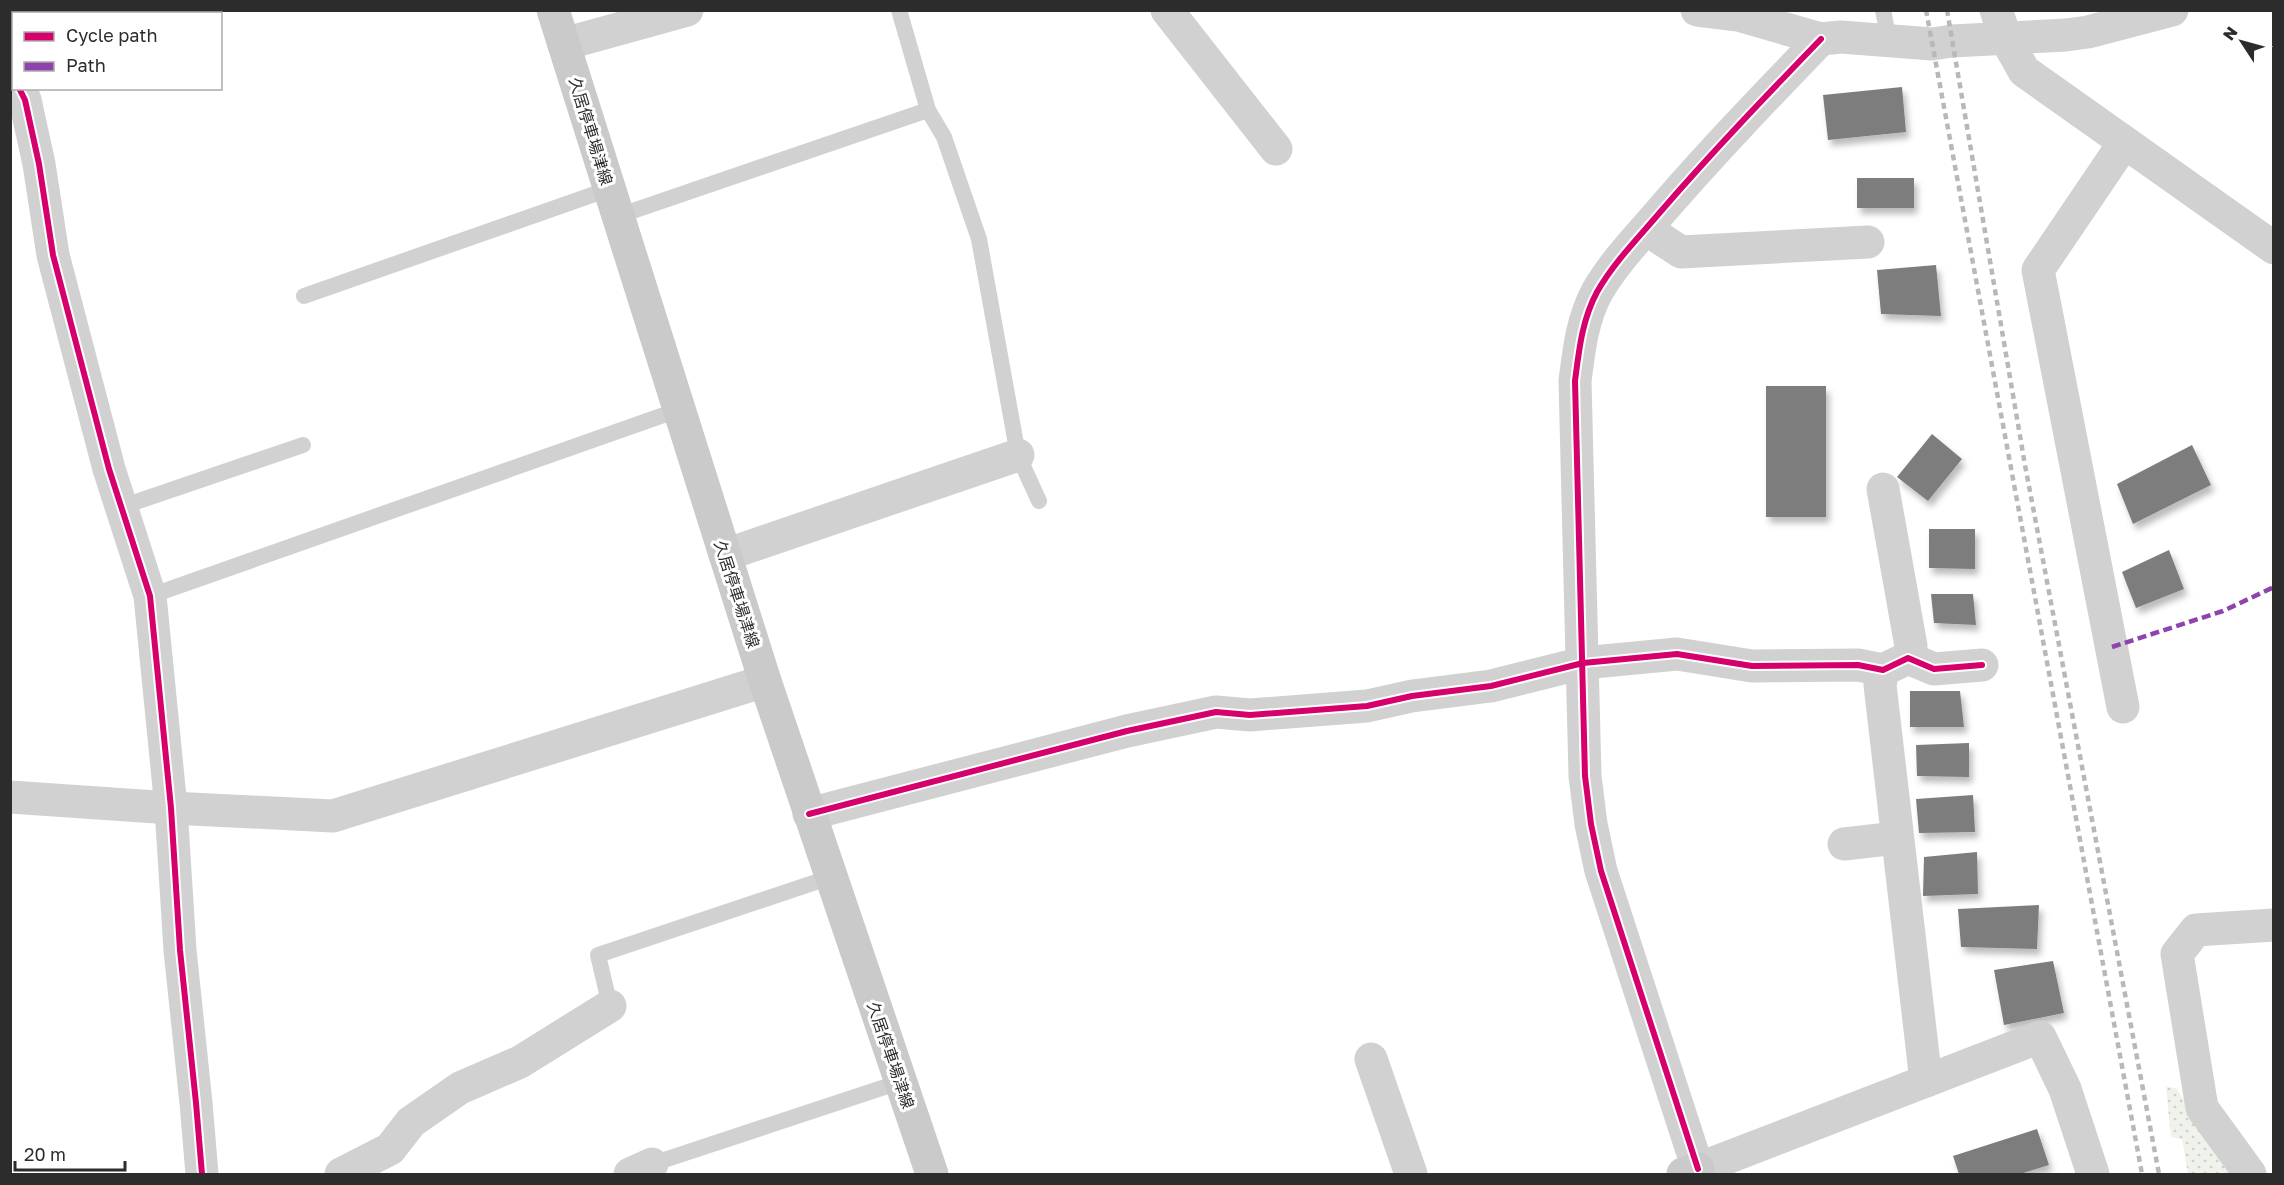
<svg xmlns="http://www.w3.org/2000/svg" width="2284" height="1185" viewBox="0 0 2284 1185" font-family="'Golos Text','Noto Sans JP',sans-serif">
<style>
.park{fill:url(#park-dots)}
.building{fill:#7d7d7d;filter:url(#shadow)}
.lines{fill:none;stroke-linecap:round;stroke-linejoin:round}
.lane{stroke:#d1d1d1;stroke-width:16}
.street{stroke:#d1d1d1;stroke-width:33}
.secondary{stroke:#cacaca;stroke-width:33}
.rail{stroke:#b8b8b8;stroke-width:4.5;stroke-dasharray:6 4.5;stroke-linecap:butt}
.quiet{stroke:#8e44ad;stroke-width:4.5;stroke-dasharray:9 4.5;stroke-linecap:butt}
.cycleway-casing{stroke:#fff;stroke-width:10}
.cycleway{stroke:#d6006c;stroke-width:6}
.labels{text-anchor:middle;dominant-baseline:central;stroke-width:6;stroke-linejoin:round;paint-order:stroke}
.street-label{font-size:16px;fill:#2c2c2c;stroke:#fff}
</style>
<defs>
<pattern id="park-dots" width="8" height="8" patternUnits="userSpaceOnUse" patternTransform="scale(1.5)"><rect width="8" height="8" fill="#f0f3eb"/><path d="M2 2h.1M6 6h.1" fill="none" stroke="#ced0ca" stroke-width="1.8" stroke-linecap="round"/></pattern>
<filter id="shadow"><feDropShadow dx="3.5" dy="6" stdDeviation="3" flood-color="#0004"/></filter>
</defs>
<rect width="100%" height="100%" fill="#fff"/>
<path class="park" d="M2166,1087L2176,1088L2235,1174H2188L2182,1139L2171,1137Z"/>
<g class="building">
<path d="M1902,87L1906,132L1828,140L1823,95Z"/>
<rect x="1857" y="178" width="57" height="30"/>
<path d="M1936,265L1941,316L1881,314L1877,270Z"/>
<rect x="1766" y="386" width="60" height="131"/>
<path d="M1932,434L1962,459L1928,501L1897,477Z"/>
<path d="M2192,445L2211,485L2133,524L2117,484Z"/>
<path d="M1929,529H1975V569L1929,568Z"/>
<path d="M2169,550L2184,589L2136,608L2122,572Z"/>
<path d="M1931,594H1973L1976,625L1934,623Z"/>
<path d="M1910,691H1960L1964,727H1910Z"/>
<path d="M1969,743V777L1917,776L1916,745Z"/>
<path d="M1973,795L1975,832L1919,833L1916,799Z"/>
<path d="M1977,852L1978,894L1923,896L1924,857Z"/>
<path d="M2039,905L2037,949L1961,947L1958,909Z"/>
<path d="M2053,961L2064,1013L2004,1025L1994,970Z"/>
<path d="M2037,1129L2049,1165L2020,1174H1959L1953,1156Z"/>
</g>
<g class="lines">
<g class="lane">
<path d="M899,10L928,110L944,137L979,239L1018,455L1039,501"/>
<path d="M1883,10L1889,41"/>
<path d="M618,216L928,110"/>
<path d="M304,296L609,189"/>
<path d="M121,507L303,445"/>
<path d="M150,596L678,410"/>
<path d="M610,1006L598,955L831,877"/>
<path d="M652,1164L900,1082"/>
</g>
<g class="street">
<path d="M1167,10L1276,149"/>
<path d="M1697,10L1738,15L1821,39L1841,37L1932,44L1952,41L2066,35L2088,32L2172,10"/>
<path d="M1996,10L2006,39L2024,71L2274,248"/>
<path d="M1821,39C1767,95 1713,151 1662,210C1640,236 1614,262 1597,292C1582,320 1579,350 1575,381L1585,776L1591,824L1601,871L1698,1169L2040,1037L2065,1089L2093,1174H2091"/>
<path d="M564,44L687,10"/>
<path d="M19,88L25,100L39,164L53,255L109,469L150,596L171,808L180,950L196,1103L202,1174"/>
<path d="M1646,229L1681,252L1868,242"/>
<path d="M1883,489L1911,646L1908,658"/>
<path d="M725,555L1018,455"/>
<path d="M1883,670L1880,685L1926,1081"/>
<path d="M2123,707L2038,270L2124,143"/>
<path d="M10,797L171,808L333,816L765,681"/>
<path d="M809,814L1127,731L1216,712L1250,715L1367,706L1412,696L1491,686L1583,663L1677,654L1752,666L1858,665L1883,670L1908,658L1934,669L1982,665"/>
<path d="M1844,844L1897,838"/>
<path d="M1371,1059L1411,1174"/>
<path d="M341,1174L390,1149L411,1122L460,1088L520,1062L610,1006"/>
<path d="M630,1174L652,1164"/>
<path d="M2250,1174L2202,1108L2177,954L2196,930L2274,925"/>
</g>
<g class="secondary">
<path d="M553,10L765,681L932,1174"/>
<path d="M1683,1174L1698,1169"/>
</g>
<g class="rail">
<path d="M1926,10L2142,1174"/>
<path d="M1947,10L2025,465L2159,1174"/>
</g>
<path class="quiet" d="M2112,647L2223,611L2274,587"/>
<g class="cycleway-casing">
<g id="cycleway">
<path d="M19,88L25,100L39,164L53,255L109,469L150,596L171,808L180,950L196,1103L202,1174"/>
<path d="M809,814L1127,731L1216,712L1250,715L1367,706L1412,696L1491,686L1583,663L1677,654L1752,666L1858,665L1883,670L1908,658L1934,669L1982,665"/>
<path d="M1698,1169L1601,871L1591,824L1585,776L1575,381C1579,350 1582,320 1597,292C1614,262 1640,236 1662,210C1713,151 1767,95 1821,39"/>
</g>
</g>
<use href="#cycleway" class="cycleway"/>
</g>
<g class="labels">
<g class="street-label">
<text transform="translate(591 131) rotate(73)">久居停車場津線</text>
<text transform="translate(737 594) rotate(72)">久居停車場津線</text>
<text transform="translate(891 1055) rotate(71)">久居停車場津線</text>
</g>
</g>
<rect width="2284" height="1185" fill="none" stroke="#2c2c2c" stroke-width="24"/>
<rect x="12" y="12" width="210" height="78" fill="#ffffff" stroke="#ababab" stroke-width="1.5"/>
<rect x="24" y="32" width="30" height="9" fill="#d6006c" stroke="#ababab" stroke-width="1.5"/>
<text x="66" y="42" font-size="18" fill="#2c2c2c">Cycle path</text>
<rect x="24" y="62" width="30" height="9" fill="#8e44ad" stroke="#ababab" stroke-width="1.5"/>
<text x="66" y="72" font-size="18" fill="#2c2c2c">Path</text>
<g transform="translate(2242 42) rotate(306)" stroke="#ffffff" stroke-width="4.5" paint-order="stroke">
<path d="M0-4.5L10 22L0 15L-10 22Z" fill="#2c2c2c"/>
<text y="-9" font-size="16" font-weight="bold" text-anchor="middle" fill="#2c2c2c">N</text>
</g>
<path d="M15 1161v9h110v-9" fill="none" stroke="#2c2c2c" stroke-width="3"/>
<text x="24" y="1161" font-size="18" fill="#2c2c2c" stroke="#ffffff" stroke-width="4.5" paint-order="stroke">20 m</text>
</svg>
